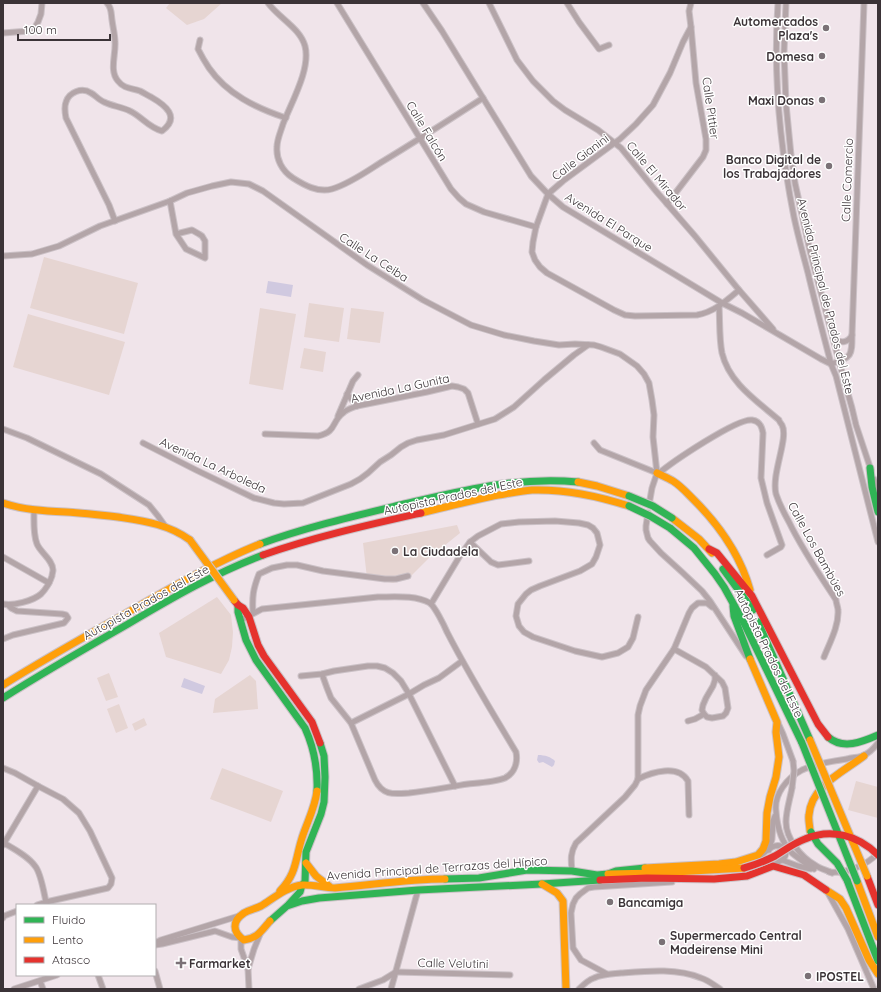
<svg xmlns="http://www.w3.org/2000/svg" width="881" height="992" viewBox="0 0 881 992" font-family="Quicksand,sans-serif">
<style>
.green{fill:#e6d5d2}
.water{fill:#d0c9e0}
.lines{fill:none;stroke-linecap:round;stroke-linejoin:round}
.street-casing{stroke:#cbc1c6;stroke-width:7}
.fast-casing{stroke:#cbc1c6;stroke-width:9}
.slow-casing{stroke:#cbc1c6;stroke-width:9}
.jam-casing{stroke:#cbc1c6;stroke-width:9}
.street{stroke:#b3a5a8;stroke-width:5}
.fast{stroke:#30b455;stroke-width:7}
.slow{stroke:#ff9f0a;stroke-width:7}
.jam{stroke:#e5322d;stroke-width:7}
.street-bridge-casing{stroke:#cbc1c6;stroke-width:7;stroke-linecap:butt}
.fast-bridge-casing{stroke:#cbc1c6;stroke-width:9;stroke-linecap:butt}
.slow-bridge-casing{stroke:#cbc1c6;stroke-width:9;stroke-linecap:butt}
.jam-bridge-casing{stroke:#cbc1c6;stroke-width:9;stroke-linecap:butt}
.street-bridge{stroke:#b3a5a8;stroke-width:5}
.fast-bridge{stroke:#30b455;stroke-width:7}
.slow-bridge{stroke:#ff9f0a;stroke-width:7}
.jam-bridge{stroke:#e5322d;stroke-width:7}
.poi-dot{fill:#7a7176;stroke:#fff;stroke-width:1.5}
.labels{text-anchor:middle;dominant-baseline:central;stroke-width:3;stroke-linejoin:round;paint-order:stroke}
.poi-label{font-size:12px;font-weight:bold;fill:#3b3337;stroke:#fff;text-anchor:start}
.street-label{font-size:12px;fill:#3b3337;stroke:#fff}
</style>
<rect width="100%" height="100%" fill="#f0e4ea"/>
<g class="green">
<path d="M170,3H222L204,19L187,25L166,8Z"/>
<path d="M44,257L138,283L124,334L30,308Z"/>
<path d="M309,303L344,308L339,342L304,337Z"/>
<path d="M260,308L296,314L283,390L249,384Z"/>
<path d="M351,308L384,312L380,343L347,339Z"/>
<path d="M28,314L125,342L109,395L13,367Z"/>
<path d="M304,348L326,352L323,372L300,368Z"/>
<path d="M457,525L460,533L429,558L408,579L393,583L367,578L363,543Z"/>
<path d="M217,597L231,615L233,632L232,647L229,660L221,674L166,657L159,633Z"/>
<path d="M109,673L118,697L106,701L97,678Z"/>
<path d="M250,675L256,681L258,709L213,713L215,699Z"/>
<path d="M119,704L128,728L116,733L107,709Z"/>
<path d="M144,718L147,725L135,731L132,724Z"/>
<path d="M222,768L283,791L271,822L210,799Z"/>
<path d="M856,781L878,787V818L848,810Z"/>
</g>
<g class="water">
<path d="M268,281L293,285L291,297L266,293Z"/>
<path d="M184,678L205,686L202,694L181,687Z"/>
<path d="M538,755C545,755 551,757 555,761L554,765L552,767L543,762L539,763L537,760Z"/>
</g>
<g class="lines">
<g class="street-casing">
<g id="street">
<path d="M107,3C112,8 111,14 112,20C113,28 115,35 115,42C116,54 109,71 118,81C124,89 132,88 140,91C144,93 147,95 151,97C165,105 181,117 162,131C149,128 141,116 130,111C122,107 112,106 104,102C99,100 95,95 91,93C82,87 69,92 66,102C64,107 65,113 66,118L109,205L115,221"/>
<path d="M268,3C279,18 300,28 305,46C311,69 291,103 283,124C281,131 277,139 277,147C276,159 282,171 293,178C304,185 318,193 332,189C349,184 366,172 380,163C415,142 449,120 483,98"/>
<path d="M337,3L451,189L459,198L466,204L484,212L536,227"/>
<path d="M423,3L442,31L483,98L531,176L548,194L563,207L722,303L742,313L821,359L831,364C852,358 852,355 852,335"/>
<path d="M489,3L517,60L533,81L553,101L565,110L598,130L621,148L655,190L695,236L739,290L773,329"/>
<path d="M567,3L579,22L599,49L609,45"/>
<path d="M691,3L689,11L691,27L683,42L670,73L653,105L636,124L620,139L563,181L548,194L536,227L533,242L532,252L535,260L540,267L547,273L614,310L625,315L635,316L697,315C714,312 726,301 739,290"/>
<path d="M778,3C773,74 780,147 794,217C798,236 803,254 808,273C815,303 823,333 831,364L836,376L878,542"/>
<path d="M786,3L784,52L786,104L791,155L795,183L810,251L843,376L852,408L856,425L871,470"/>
<path d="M3,33L29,31L35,27L38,22L41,14L42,3"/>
<path d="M200,40L198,49C201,55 205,62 209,68C227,94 256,108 286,118"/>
<path d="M170,201L176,234L186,249L205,258V241L202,236L199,234L192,230L176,234"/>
<path d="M667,204L703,157L706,150V139L696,83L691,27"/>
<path d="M3,256L32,254L59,246L100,226L170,201L187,193L212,186L231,182L249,184L263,191L367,265L423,300L471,325L504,335L534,341L559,345L575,344L594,345L601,347L620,354L637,366L644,374L649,383L652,400L654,415L653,437L657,473L652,488L649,505"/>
<path d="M719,306C720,321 719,338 722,353C729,383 757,401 779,420C779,421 782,425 782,425C789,438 771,474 776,494C779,503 784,513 789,522C802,549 819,574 836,600C836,603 838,607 838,610C839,626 830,642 824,657"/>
<path d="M833,338C840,344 848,343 852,335L864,3"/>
<path d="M347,394L357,406"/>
<path d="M338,416L353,381L358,375"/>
<path d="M3,429L27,438L101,474L149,505L158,516L165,526"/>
<path d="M265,434L318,436C337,432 331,422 343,413C347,409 352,408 357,406L427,392L452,386L458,387L464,389L468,393L478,424"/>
<path d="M143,443L196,470L254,498L274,503L284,504L303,503L351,484L360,479L368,473L380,462L391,455L401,447L408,443L417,440L444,435L495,419L514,407L544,380L574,355L588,345"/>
<path d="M594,443L600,450L657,473"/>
<path d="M658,474C672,462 737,418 752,420C760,421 762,427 763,433L761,478L767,503L782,545L781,547L767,555"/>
<path d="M874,479L878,490"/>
<path d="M648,513L646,526V530L648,538L650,541L661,553L683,573L702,591L710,601L746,656"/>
<path d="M470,542L491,562L498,565L529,561"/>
<path d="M3,557L49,583"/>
<path d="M3,604C13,606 33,601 41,594C46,589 50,582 52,576C52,574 53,572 53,570C53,560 40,552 37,544C33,534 34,521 34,511"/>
<path d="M431,604L461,554L470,542L478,536L501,524L519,522L555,521L579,523L588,525L593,528L597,533L600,545L596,557L592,564L580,571L540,586L531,590L526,594L518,604L516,616L519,626L524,632L533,637L575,651L602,657L618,653L628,647L633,638L638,617"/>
<path d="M253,613C252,597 253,589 259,574L272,568L287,565H297L323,571L385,579H396L408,576"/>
<path d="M241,620L262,609L378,597C395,597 415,595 430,603C435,607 444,625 447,632C468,673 492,712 516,752C518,762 515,773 505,778C495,782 478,783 468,784C448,787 429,791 409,793C394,794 383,796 375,780L351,723L331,698L327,688L322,674"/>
<path d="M3,639L13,635L64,623L68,618L66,615L62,614L17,611L11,608L8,605"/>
<path d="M674,649L706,667L722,682L725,688L728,708L726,713L723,716L712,718L707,717L704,714L702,710L703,705L706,698L713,686L715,680V675"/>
<path d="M301,676L322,674L334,671L368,666H377L385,668L393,673L401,681L409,694L455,786"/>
<path d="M688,721L695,719L704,714"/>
<path d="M351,723L409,694L424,685L439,678L462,661"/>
<path d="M778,723L783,734L793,761"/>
<path d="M3,768L15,773L38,786L63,799L79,813L90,831L112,878L111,884L108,888L46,902L37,905"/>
<path d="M638,779C652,772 678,764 688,781L689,815"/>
<path d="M792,788C790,799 786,811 786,822C786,839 801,857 815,865C820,869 827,870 832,873"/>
<path d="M4,843C14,849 28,856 35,866C41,873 44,893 46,902"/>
<path d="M3,845L38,786"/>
<path d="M769,850L772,839L773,821L775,816"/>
<path d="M759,857C764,853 769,848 775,846C782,844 789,852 784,858C781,861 776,863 773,866"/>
<path d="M782,860L798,866L811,869"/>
<path d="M814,869C807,864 799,859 792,853C781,842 777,826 776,811C774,794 787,778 802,770C814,764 833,761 847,759C852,757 860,758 864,755C870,753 874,748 878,743"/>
<path d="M572,871C571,860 570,853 576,843L625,797L635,785L638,779V715L640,706L646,690L674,649L689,613L692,608L698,603H707L712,607"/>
<path d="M829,872C845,874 866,866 878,853"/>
<path d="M828,893L848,929L874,989"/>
<path d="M3,918L4,916L17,911"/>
<path d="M155,943L161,940L242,915"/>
<path d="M155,945L162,944L215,931L232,937L241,938V949L248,969L249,989"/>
<path d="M248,969L254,949L261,932"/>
<path d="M155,971L160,989"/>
<path d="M396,972L510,975"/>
<path d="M607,974L581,960L573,948L571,913L573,904L576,898L580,894L588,888L594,887L672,882"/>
<path d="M98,975L103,989"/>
<path d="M40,981L43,989"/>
<path d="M14,989L57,975"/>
<path d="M359,989L383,980L396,972"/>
<path d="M391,989L418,890"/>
<path d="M579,989C583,985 588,980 594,978C602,974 612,974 621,973C647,971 677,968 701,978C708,980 714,985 720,989"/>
</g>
</g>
<g class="fast-casing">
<g id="fast">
<path d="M870,468L872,487L878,512"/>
<path d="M670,528L694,548L715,574L724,587L744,623L802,743"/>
<path d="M260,544C307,527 355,516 404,504C461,491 518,476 578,482"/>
<path d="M723,569L753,610"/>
<path d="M238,605V612L246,640L256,660L305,728C314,748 318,768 317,791"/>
<path d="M733,606L734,616L750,659"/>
<path d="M758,622L810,740"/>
<path d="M3,698C44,672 86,648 128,624C172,598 215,573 263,555"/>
<path d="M828,737C843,750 862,742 878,735"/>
<path d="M445,879L479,878L527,870L572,871L597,875L608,874L616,871L645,868"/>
<path d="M847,880L878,961"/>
<path d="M289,904L300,892L302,885L305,882L306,852L321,814L324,802L325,777L324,756L320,743"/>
<path d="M270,921L287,906L302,901L319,898L418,890L542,884L600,880"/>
</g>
</g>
<g class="slow-casing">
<g id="slow">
<path d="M657,473C663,476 668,478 673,481C681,486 687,493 694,500C720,526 740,554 750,590"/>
<path d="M578,482L597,486L629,496"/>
<path d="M3,503C24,510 45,511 66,512C84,513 101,515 118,517C144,521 168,524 190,540"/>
<path d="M421,513C445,507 469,501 493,496C506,494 519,491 532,490C566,489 598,496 629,506"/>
<path d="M672,518L699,539L712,553"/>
<path d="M3,685C43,660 84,637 125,614C169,589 213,563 260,544"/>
<path d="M810,831C810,826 808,820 809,815C811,786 843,772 864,756"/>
<path d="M306,863L316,876L329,886"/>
<path d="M645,868L719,864L736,862L758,855L763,849L766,841L767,813L770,797L776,777L779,757L776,732L777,722L750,659"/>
<path d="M608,874L658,873L744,868"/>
<path d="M857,881L878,937"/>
<path d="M542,884L557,893L563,901L566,989"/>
<path d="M826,890L840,899L846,908L869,960L878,974"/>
<path d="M280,891C297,873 295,860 302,838C307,822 315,808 317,791"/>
<path d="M270,921C261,931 258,938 244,940C232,932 232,921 244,913C249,910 255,909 261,906C274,898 286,887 302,885C312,884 324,888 335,888C372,885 408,879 445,879"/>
</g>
</g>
<g class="jam-casing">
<g id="jam">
<path d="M709,549L717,553L752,596L818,724L828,737"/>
<path d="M263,555C314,537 368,525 421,513"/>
<path d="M234,600L238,605L243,608L249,617L258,645L264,656L312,722L320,743"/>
<path d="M867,876L878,905"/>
<path d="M600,880L647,878L714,879L747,876L773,866L804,875L826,890"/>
</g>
</g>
<use href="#street" class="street"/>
<use href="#fast" class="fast"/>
<use href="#slow" class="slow"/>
<use href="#jam" class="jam"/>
<g class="street-bridge-casing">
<path id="street-bridge" d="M792,788L794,771L793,761"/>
</g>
<g class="fast-bridge-casing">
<g id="fast-bridge">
<path d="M629,496L653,506L672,518"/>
<path d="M629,506L650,516L670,528"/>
<path d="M802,743L857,881"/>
<path d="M811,832L818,844L837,863L847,880"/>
</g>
</g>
<g class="slow-bridge-casing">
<g id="slow-bridge">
<path d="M190,540L234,600"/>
<path d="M810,740L867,876"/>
</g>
</g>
<g class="jam-bridge-casing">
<path id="jam-bridge" d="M744,868C755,865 765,861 775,856C785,850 794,843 805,839C831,828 858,835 878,855"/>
</g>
<use href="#street-bridge" class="street-bridge"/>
<use href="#fast-bridge" class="fast-bridge"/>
<use href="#slow-bridge" class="slow-bridge"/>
<use href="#jam-bridge" class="jam-bridge"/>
</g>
<g class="poi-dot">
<circle cx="826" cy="28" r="4"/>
<circle cx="822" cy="56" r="4"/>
<circle cx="822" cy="100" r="4"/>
<circle cx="829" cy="166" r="4"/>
<circle cx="395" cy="551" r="4"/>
<circle cx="610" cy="902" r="4"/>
<circle cx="662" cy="942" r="4"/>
<path d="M179 957h4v4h4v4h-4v4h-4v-4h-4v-4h4z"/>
<circle cx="808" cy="976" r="4"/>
</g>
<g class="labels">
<g class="poi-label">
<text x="818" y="21" text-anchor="end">Automercados<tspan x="818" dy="14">Plaza's</tspan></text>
<text x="814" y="56" text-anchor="end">Domesa</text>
<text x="814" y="100" text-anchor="end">Maxi Donas</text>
<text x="821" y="159" text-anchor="end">Banco Digital de<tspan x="821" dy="14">los Trabajadores</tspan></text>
<text x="403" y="551">La Ciudadela</text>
<text x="618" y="902">Bancamiga</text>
<text x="670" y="935">Supermercado Central<tspan x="670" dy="14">Madeirense Mini</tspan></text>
<text x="189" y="963">Farmarket</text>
<text x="816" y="976">IPOSTEL</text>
</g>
<g class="street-label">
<text transform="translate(711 108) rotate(82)">Calle Pittier</text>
<text transform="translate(427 131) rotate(59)">Calle Falcón</text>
<text transform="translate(580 157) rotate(-37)">Calle Gianini</text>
<text transform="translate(657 176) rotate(50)">Calle El Mirador</text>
<text transform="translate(847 180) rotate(-88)">Calle Comercio</text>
<text transform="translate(609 222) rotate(32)">Avenida El Parque</text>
<text transform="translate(374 257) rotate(33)">Calle La Ceiba</text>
<text transform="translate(826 296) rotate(76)">Avenida Principal de Prados del Este</text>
<text transform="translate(400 388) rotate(-12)">Avenida La Gunita</text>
<text transform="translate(213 465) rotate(25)">Avenida La Arboleda</text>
<text transform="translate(453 496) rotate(-12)">Autopista Prados del Este</text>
<text transform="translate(817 549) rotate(61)">Calle Los Bambúes</text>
<text transform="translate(146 602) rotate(-29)">Autopista Prados del Este</text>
<text transform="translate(769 653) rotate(64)">Autopista Prados del Este</text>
<text transform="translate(437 868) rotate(-4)">Avenida Principal de Terrazas del Hípico</text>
<text transform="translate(453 963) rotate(1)">Calle Velutini</text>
</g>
</g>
<rect width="881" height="992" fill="none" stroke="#3b3337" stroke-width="8"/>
<rect x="16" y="904" width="140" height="72" fill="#ffffff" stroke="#b1adaf"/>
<rect x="24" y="917" width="20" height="6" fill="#30b455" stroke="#b1adaf"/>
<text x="52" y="924" font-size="12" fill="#3b3337">Fluido</text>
<rect x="24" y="937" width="20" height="6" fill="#ff9f0a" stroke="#b1adaf"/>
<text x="52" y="944" font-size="12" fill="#3b3337">Lento</text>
<rect x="24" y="957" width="20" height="6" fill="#e5322d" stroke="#b1adaf"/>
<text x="52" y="964" font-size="12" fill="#3b3337">Atasco</text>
<path d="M18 34v6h92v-6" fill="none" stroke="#3b3337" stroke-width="2"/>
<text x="24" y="34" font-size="12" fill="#3b3337" stroke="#ffffff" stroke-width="3" paint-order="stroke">100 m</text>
</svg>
